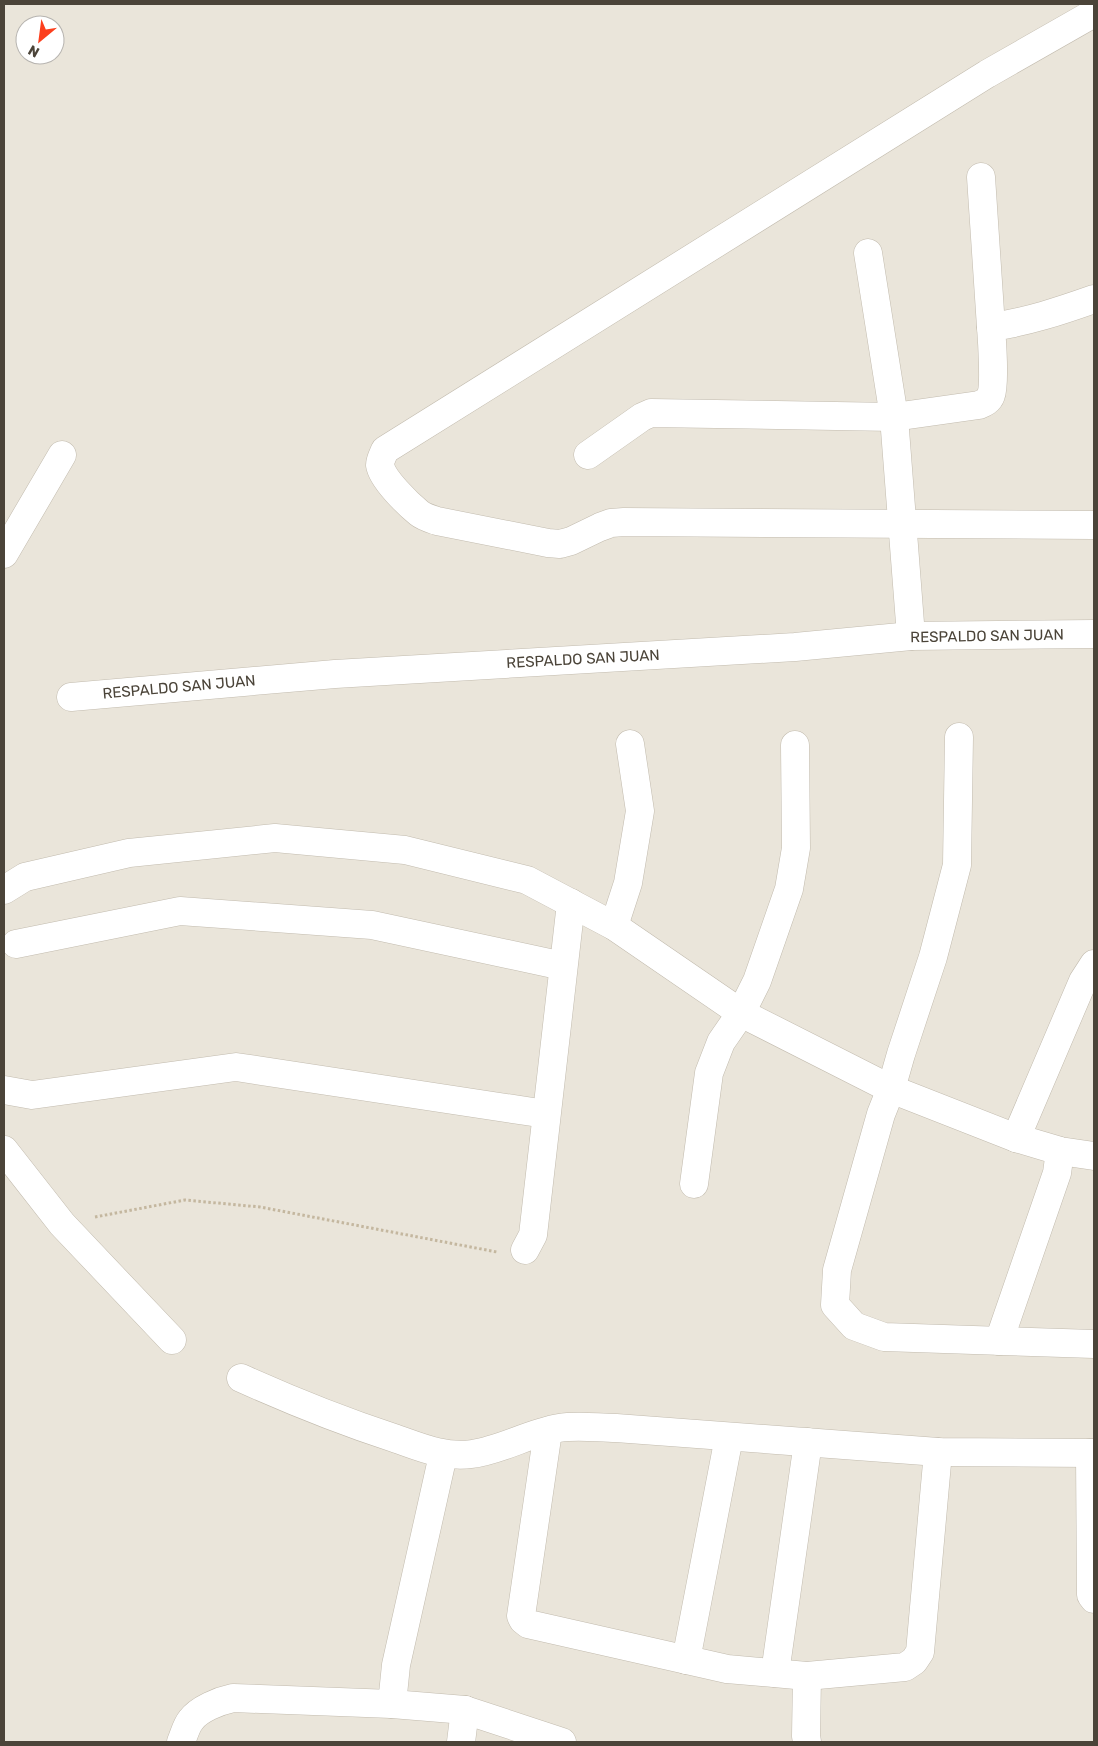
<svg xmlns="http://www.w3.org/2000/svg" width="1098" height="1746" viewBox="0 0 1098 1746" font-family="Rubik,sans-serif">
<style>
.residential{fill:#eae5da;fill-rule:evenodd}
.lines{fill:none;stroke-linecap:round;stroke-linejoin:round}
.minor-casing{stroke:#c2bbae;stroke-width:29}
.path{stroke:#c4b79f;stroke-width:3;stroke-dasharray:2.5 2.5;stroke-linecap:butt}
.minor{stroke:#fff;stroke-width:28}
.labels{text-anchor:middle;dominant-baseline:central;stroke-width:5;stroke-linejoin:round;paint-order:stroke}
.street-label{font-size:15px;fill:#4b4439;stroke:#fff}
</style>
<rect width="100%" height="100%" fill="#f6f3ec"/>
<path class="residential" d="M4,4H1094V1742H4ZM25,25H55V55H25Z"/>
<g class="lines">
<g class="minor-casing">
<g id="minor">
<path d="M1094,13L987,74L385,450C383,455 380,460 380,465C382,479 408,504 419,513C424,517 431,519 437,521L548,543L560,544L571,541L600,527L611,523L624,522L1094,525"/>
<path d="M981,177L991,327"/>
<path d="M868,253L894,417L911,636"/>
<path d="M588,455L642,417L651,413L894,417L979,405C984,403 989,401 991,395C995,385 992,340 991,327C1027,322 1060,311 1094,299"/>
<path d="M4,554L62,455"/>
<path d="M71,697L335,674L795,647L911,636L1094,634"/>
<path d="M959,737L957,865L933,957L901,1054L891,1089L881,1114L837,1270L835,1305L854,1326L884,1337L1094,1344"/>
<path d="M4,890L25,877L129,853L275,838L405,850L527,880L614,926L741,1013L891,1089L1016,1138L1060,1151L1094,1156"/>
<path d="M614,926L628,883L640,811L630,744"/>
<path d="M16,944L180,911L372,925L563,966"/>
<path d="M4,1090L32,1095L236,1067L546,1114"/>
<path d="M1016,1138L1083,981L1094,964"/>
<path d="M4,1150L62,1224L172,1340"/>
<path d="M694,1184L709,1073L721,1042L741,1013L757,981L789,889L796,848L795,745"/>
<path d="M525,1250L533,1235L571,903"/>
<path d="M999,1341L1057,1173L1060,1151"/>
<path d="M241,1378C292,1401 342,1421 394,1438C420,1447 444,1458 472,1454C502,1450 529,1433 559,1428C578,1425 598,1428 616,1428L938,1452L1094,1453"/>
<path d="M548,1431L521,1616L523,1620L528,1624L727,1669L807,1676L905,1667L914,1661L920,1652L938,1452"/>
<path d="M1090,1453L1091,1595L1094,1599"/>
<path d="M686,1660L729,1437"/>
<path d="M775,1673L808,1442"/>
<path d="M807,1676L806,1736L807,1742"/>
<path d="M392,1704L396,1665L443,1455"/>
<path d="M181,1742C184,1735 186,1726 191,1720C199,1709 219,1701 233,1698L392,1704L465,1710L562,1742"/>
<path d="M461,1742L465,1710"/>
</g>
</g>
<path class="path" d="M95,1217L185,1200L260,1207L497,1252"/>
<use href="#minor" class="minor"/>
</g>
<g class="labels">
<g class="street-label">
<text transform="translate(987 636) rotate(-1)">RESPALDO SAN JUAN</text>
<text transform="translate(583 659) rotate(-3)">RESPALDO SAN JUAN</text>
<text transform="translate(179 687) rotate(-5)">RESPALDO SAN JUAN</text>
</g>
</g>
<rect width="1098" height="1746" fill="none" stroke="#4b4439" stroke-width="10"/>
<g transform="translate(40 40) rotate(209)"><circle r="24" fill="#ffffff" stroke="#b7b4b0"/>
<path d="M0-4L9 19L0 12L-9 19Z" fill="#fc3f1d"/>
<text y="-8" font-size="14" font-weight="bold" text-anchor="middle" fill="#4b4439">N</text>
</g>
</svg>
